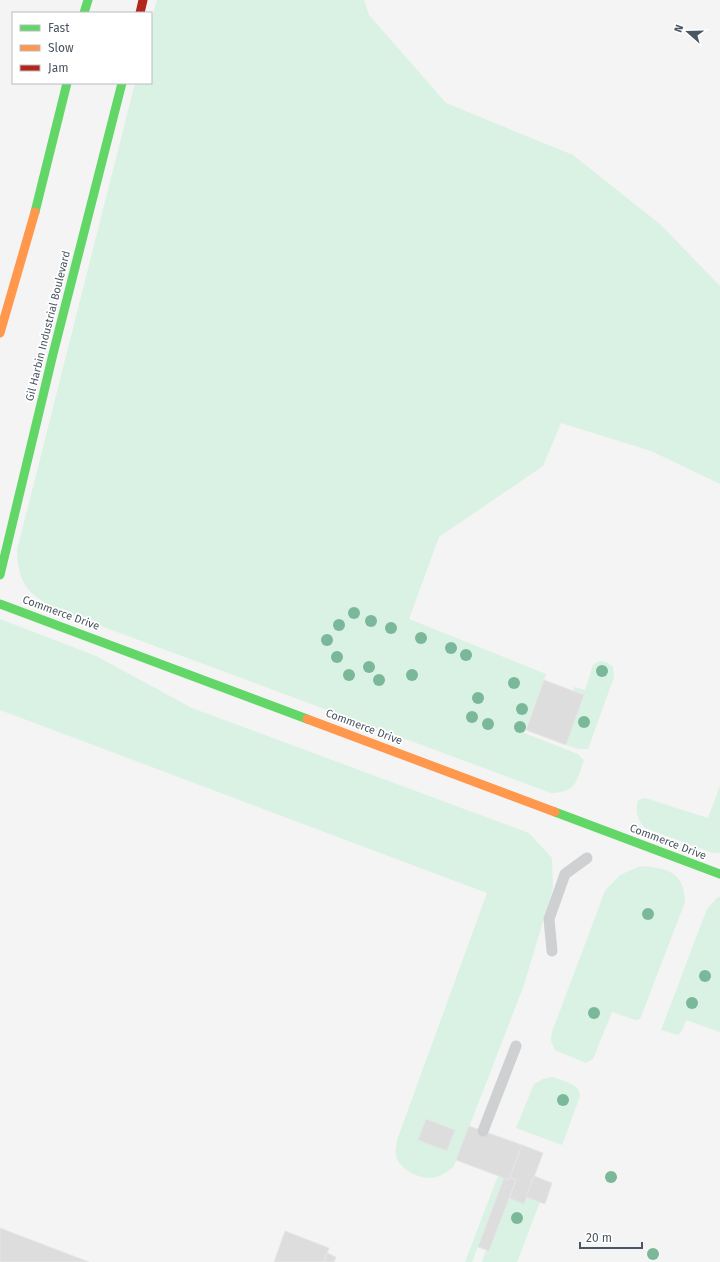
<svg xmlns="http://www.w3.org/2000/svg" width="720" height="1262" viewBox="0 0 720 1262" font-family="'Fira Sans',sans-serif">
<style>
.green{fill:#d9f2e3}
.building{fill:#ddddde;stroke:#e5e6e7}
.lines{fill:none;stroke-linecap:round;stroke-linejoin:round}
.lane{stroke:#ced0d2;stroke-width:11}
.fast{stroke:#63d668;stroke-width:9}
.slow{stroke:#ff974d;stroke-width:9}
.jam{stroke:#b3261e;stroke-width:9}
.tree{fill:#7ab899}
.labels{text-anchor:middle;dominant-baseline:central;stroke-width:3.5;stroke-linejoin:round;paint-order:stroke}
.street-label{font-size:11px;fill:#4a5661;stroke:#fff}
</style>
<rect width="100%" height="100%" fill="#f4f4f4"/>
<g class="green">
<path d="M157,0H364L369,15L446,103L573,155L661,225L720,286V484L651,451L561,423L543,466L439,537L409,619L546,674L524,733L578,754L584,760C576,782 577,792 551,793L55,609C27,593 18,583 17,550L135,83H151V21Z"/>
<path d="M0,619L96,656L192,708L529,833L552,858L553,888L524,985L454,1166C447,1173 438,1178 429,1178C417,1178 399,1168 396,1156C395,1151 397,1144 397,1140L487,893L0,710Z"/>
<path d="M599,661L606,662L613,667L614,677L588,749H579L566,745L584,695L573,690L574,687L585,690L593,665Z"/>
<path d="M720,786V853H713L645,828C637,819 635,812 638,800L645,798L708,818Z"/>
<path d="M640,866C667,868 684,871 685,902L640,1019L635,1020L612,1012L593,1059L586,1063L555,1050L551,1041L552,1032L605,891L620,875Z"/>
<path d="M718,897H720V1032L686,1020L682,1031L678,1035L661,1030L707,909Z"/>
<path d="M552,1077C562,1081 580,1083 580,1096L562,1145L516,1128L534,1084L543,1079Z"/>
<path d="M498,1176L504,1178L472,1262H465Z"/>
<path d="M526,1197L540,1202L517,1262H482L486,1250L489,1251L509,1198L524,1204Z"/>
</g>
<g class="building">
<path d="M544,680L584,695L566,745L526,730Z"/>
<path d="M426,1119L455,1130L447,1151L418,1140Z"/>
<path d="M469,1126L522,1145L509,1180L456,1160Z"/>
<path d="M522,1145L543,1153L524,1204L509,1198L516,1180L510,1177Z"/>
<path d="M534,1176L552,1183L545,1204L526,1197Z"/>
<path d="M510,1177L516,1180L489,1251L478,1247L504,1178L509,1180Z"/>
<path d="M0,1228L89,1262H0Z"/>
<path d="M285,1231L329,1248L324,1262H274Z"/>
<path d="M327,1253L336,1257L334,1262H324Z"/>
</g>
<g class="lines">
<g class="lane">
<path d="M552,951L549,919L565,874L587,858"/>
<path d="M483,1131L516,1046"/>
</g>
<g class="fast">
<path d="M84,13L88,0"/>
<path d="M35,212L67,83"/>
<path d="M0,575L53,354L122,83"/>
<path d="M0,604L307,719"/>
<path d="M555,812L720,874"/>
</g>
<g class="slow">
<path d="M0,333L35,212"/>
<path d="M307,719L555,812"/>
</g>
<path class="jam" d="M140,13L143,0"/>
</g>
<g class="tree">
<circle cx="354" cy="613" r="6"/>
<circle cx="371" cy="621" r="6"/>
<circle cx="339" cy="625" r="6"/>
<circle cx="391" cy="628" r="6"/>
<circle cx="421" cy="638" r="6"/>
<circle cx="327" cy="640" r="6"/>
<circle cx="451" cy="648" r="6"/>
<circle cx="466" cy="655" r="6"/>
<circle cx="337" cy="657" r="6"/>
<circle cx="369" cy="667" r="6"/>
<circle cx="602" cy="671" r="6"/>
<circle cx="349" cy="675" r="6"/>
<circle cx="412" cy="675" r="6"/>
<circle cx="379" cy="680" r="6"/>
<circle cx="514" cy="683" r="6"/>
<circle cx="478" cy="698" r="6"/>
<circle cx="522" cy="709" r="6"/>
<circle cx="472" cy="717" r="6"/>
<circle cx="584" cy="722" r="6"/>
<circle cx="488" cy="724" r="6"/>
<circle cx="520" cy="727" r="6"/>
<circle cx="648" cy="914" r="6"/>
<circle cx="705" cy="976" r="6"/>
<circle cx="692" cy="1003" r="6"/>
<circle cx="594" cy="1013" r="6"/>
<circle cx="563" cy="1100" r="6"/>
<circle cx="611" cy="1177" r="6"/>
<circle cx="517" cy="1218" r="6"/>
<circle cx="653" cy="1254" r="6"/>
</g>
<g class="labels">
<g class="street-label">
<text transform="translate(48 326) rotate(-76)">Gil Harbin Industrial Boulevard</text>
<text transform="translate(61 613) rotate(20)">Commerce Drive</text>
<text transform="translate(364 727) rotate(21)">Commerce Drive</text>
<text transform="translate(668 842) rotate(21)">Commerce Drive</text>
</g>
</g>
<rect x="12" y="12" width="140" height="72" fill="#ffffff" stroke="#b7bbc0"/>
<rect x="20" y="25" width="20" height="6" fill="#63d668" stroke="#b7bbc0"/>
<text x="48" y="32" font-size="12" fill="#4a5661">Fast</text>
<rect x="20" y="45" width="20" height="6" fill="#ff974d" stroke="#b7bbc0"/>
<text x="48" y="52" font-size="12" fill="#4a5661">Slow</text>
<rect x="20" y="65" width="20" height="6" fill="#b3261e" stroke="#b7bbc0"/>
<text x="48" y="72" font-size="12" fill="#4a5661">Jam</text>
<g transform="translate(688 32) rotate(290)" stroke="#ffffff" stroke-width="3" paint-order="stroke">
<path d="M0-3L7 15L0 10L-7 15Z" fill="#4a5661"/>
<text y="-6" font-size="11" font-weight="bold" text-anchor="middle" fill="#4a5661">N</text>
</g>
<path d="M580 1242v6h62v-6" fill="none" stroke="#4a5661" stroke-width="2"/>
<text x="586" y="1242" font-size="12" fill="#4a5661" stroke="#ffffff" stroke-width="3" paint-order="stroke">20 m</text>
</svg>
